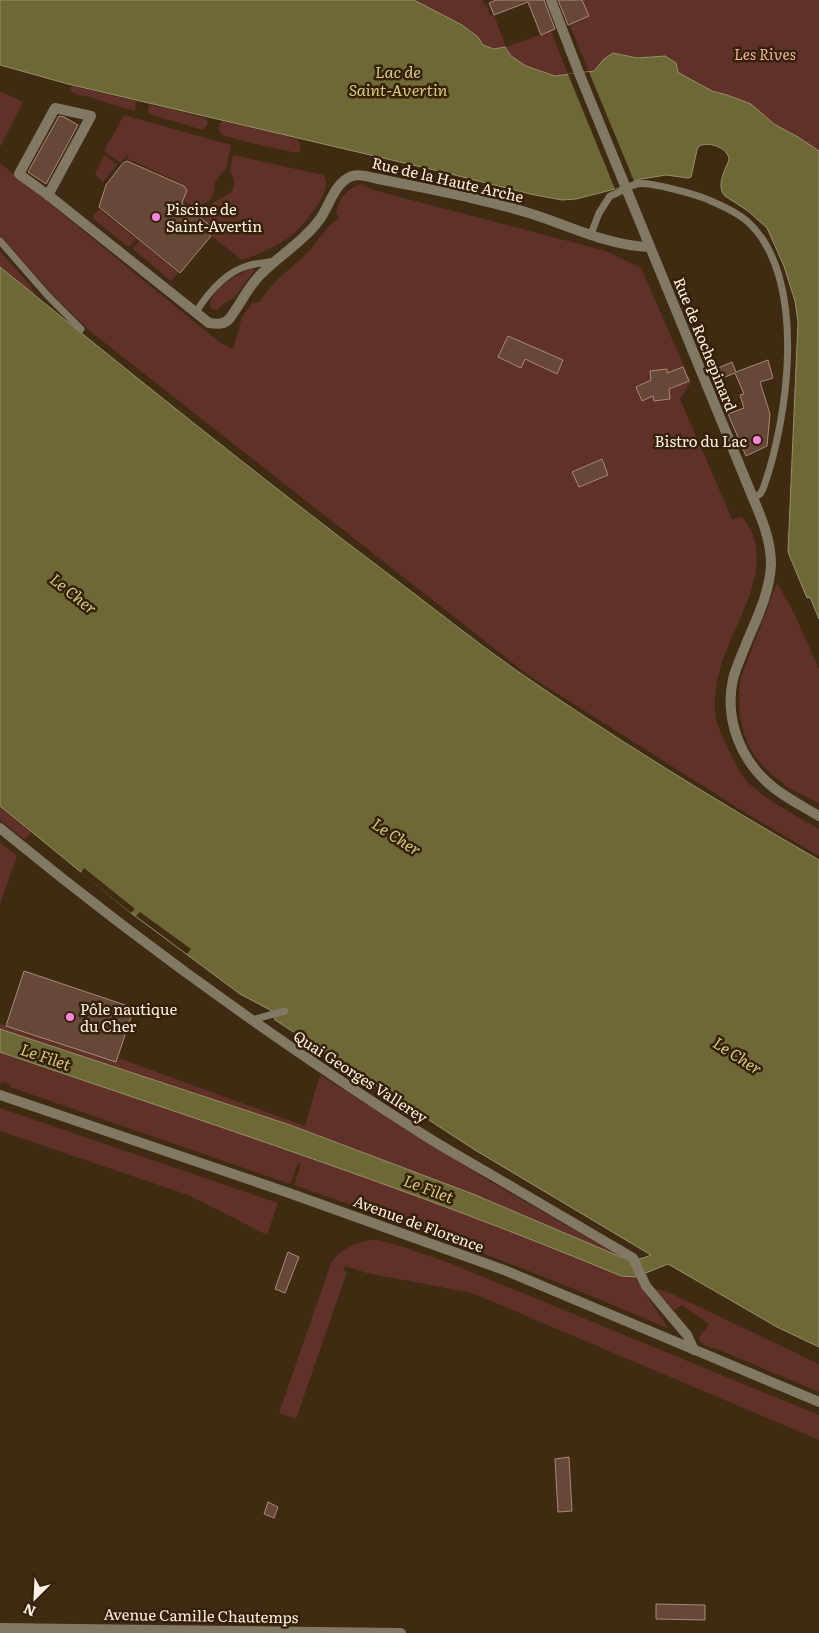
<svg xmlns="http://www.w3.org/2000/svg" width="819" height="1633" viewBox="0 0 819 1633" font-family="Literata,serif">
<style>
.green{fill:#603129}
.water{fill:#6d6836;stroke:#98916a}
.pier{fill:#3f2a12}
.building{fill:#664838;stroke:#ab8977}
.lines{fill:none;stroke-linecap:round;stroke-linejoin:round}
.service{stroke:#827964;stroke-width:7}
.minor{stroke:#827964;stroke-width:10}
.tertiary{stroke:#827964;stroke-width:10}
.tertiary-bridge{stroke:#827964;stroke-width:10}
.poi-dot{fill:#fd86e2;stroke:#352008;stroke-width:2}
.labels{text-anchor:middle;dominant-baseline:central;stroke-width:5;stroke-linejoin:round;paint-order:stroke}
.park-label{font-size:15px;font-style:italic;fill:#f5b3a6;stroke:#352008}
.street-label{font-size:15px;fill:#fef0e2;stroke:#352008}
.poi-label{font-size:15px;fill:#fef0e2;stroke:#352008;text-anchor:start}
.water-label{font-size:16px;font-style:italic;fill:#d3cc7d;stroke:#352008}
</style>
<rect width="100%" height="100%" fill="#3f2a12"/>
<g class="green">
<path d="M414,0H482L484,5L486,4L490,16L494,15L506,47L551,31L568,74L555,76L526,66L511,56L505,47L495,49L483,45L477,37L462,25Z"/>
<path d="M582,0H819V151L798,137L774,124L751,104L727,95L712,91L681,74L658,56L637,58L613,53C605,59 598,70 589,72L569,24L588,17Z"/>
<path d="M72,86L136,101L135,111C119,107 105,102 89,97C82,95 76,96 71,91V87Z"/>
<path d="M0,91L23,102L0,147Z"/>
<path d="M149,104L206,118L208,124L203,130L152,115L148,112Z"/>
<path d="M124,115L231,145L226,168L215,182L213,195L210,200L195,209L184,201L187,189L181,183L128,159L126,160L129,153L121,163L104,151Z"/>
<path d="M222,121L298,139L300,144V151L297,153L264,146L225,136C219,132 216,127 222,121Z"/>
<path d="M104,155L117,165L103,182L95,174Z"/>
<path d="M233,155L323,175C337,188 300,230 288,238C274,248 257,255 242,260L209,234L214,228L197,215L217,200L229,194L233,190L234,180L230,171Z"/>
<path d="M0,163L219,342L233,349L242,317L252,303L260,302C271,282 288,271 305,255C317,244 325,227 339,218L336,212C342,196 344,191 361,184L373,190L606,251L641,268L691,382L680,399L732,519L742,517C776,557 743,609 727,649C719,668 712,698 716,719C718,728 723,736 726,744C731,755 737,768 744,778C761,798 796,816 819,829V856L752,817L528,675L91,332L52,294L0,235Z"/>
<path d="M99,209L136,239L129,247L92,218Z"/>
<path d="M139,241L178,273L171,281L133,249Z"/>
<path d="M0,251L28,283L37,297L0,267Z"/>
<path d="M250,269H253L255,270L234,298L225,303L217,310L212,309L210,303C215,286 235,276 250,269Z"/>
<path d="M777,583L795,615L819,669V803C808,797 795,792 785,785C746,757 736,726 740,680Z"/>
<path d="M0,806L31,833L25,840L0,820Z"/>
<path d="M0,843L17,856L0,904Z"/>
<path d="M0,1024L116,1062L121,1059L305,1126L320,1075L486,1179L621,1257L473,1194L290,1125L0,1029Z"/>
<path d="M0,1052C208,1123 418,1191 621,1276L636,1277L646,1295L669,1329C546,1275 420,1229 294,1185L301,1164L298,1163L290,1184L10,1087V1085L3,1082L2,1084L0,1083Z"/>
<path d="M0,1108L278,1203L267,1235L188,1195L0,1131Z"/>
<path d="M377,1240L394,1244L447,1262L819,1415V1440L472,1293L367,1273L345,1266L343,1270L347,1272L296,1419L279,1413L331,1263C341,1248 359,1240 377,1240Z"/>
<path d="M655,1289L661,1290L672,1294L819,1364V1392L717,1349L703,1345L698,1339L709,1324L682,1305L674,1310Z"/>
</g>
<g class="water">
<path d="M0,0H414L462,25L478,37L483,45L494,49L505,47L511,56L526,66L555,76L594,71L604,59L613,53L637,58L665,56L676,63L678,72L681,74L712,91L727,95L751,104L774,124L798,137L819,151V619L810,597L807,598L788,552L798,322L795,301L784,266L767,228L748,211L725,196C716,186 724,172 729,160C729,148 709,141 699,146L697,150L691,177L688,178L666,175L641,179L615,189L576,199L562,200L530,194L447,173L68,84L0,65Z"/>
<path d="M0,267C129,372 258,476 391,576C432,607 472,639 513,668C612,737 715,800 819,860V1347L777,1327L668,1264L636,1277L621,1276C418,1191 208,1123 0,1052V1029L290,1125L473,1194L621,1257C633,1260 640,1260 651,1255L475,1150L275,1020L272,1011L240,994L131,913L0,806Z"/>
</g>
<g class="pier">
<path d="M589,72L634,181L615,189L568,74Z"/>
<path d="M84,868L135,909L131,913L81,873Z"/>
<path d="M140,912L191,949L187,954L136,916Z"/>
</g>
<g class="building">
<path d="M496,0H544L555,29L541,35L528,2L494,15L489,3Z"/>
<path d="M558,0H582L589,16L568,25Z"/>
<path d="M59,116L64,117L78,125L46,184L28,172Z"/>
<path d="M127,161L184,186L187,190L182,203L213,228L208,234L211,236L180,273L99,207L106,185L123,163Z"/>
<path d="M508,336L563,360L557,374L525,359L521,368L498,357Z"/>
<path d="M768,360L773,378L760,382L770,414L767,446L746,456L728,414L744,408L740,395L744,394L735,373L713,382L709,372L732,362L736,372Z"/>
<path d="M683,367L689,381L669,389L670,399L654,401L653,396L642,401L636,387L651,380L650,371L667,369V373Z"/>
<path d="M602,459L608,475L579,487L572,472Z"/>
<path d="M24,971L134,1008L116,1062L6,1026Z"/>
<path d="M288,1252L299,1257L285,1293L275,1289Z"/>
<path d="M569,1457L572,1511L558,1512L555,1459Z"/>
<path d="M268,1502L278,1507L274,1518L264,1514Z"/>
<path d="M656,1604L705,1605V1620L656,1619Z"/>
</g>
<g class="lines">
<g class="service">
<path d="M591,234L599,213L610,196C619,193 628,186 637,184C648,181 699,195 711,201C723,206 736,212 747,221C809,277 788,420 763,489L760,494L753,498"/>
<path d="M0,241L48,296L81,329"/>
<path d="M196,312C208,293 224,273 247,266C256,263 266,263 275,261"/>
<path d="M252,1020L285,1011"/>
</g>
<g class="minor">
<path d="M55,108L91,116L48,195L19,174Z"/>
<path d="M48,195L209,323C217,324 225,325 230,318C241,303 248,287 261,274C280,255 304,241 320,219C330,205 334,183 352,176C359,174 367,176 374,178C427,189 481,198 532,214C570,226 609,246 650,247"/>
<path d="M0,828C136,940 279,1043 427,1137C448,1150 469,1162 490,1174C538,1202 586,1230 633,1258L646,1286L687,1335L694,1350"/>
<path d="M0,1095L289,1193L504,1270L819,1402"/>
<path d="M0,1628L401,1633"/>
</g>
<g class="tertiary">
<path d="M551,0L579,73"/>
<path d="M628,193L753,498C762,519 771,541 771,564C770,592 757,618 746,644C742,655 736,667 733,679C724,720 741,762 774,788C788,799 804,807 819,816"/>
</g>
<path class="tertiary-bridge" d="M579,73L628,193"/>
</g>
<g class="poi-dot">
<circle cx="156" cy="217" r="5"/>
<circle cx="757" cy="440" r="5"/>
<circle cx="70" cy="1017" r="5"/>
</g>
<g class="labels">
<g class="park-label">
<text x="765" y="53">Les Rives</text>
</g>
<g class="street-label">
<text transform="translate(448 179) rotate(13)">Rue de la Haute Arche</text>
<text transform="translate(706 344) rotate(68)">Rue de Rochepinard</text>
<text transform="translate(361 1076) rotate(33)">Quai Georges Vallerey</text>
<text transform="translate(419 1223) rotate(20)">Avenue de Florence</text>
<text transform="translate(201 1615) rotate(1)">Avenue Camille Chautemps</text>
</g>
<g class="poi-label">
<text x="166" y="208">Piscine de<tspan x="166" dy="17">Saint-Avertin</tspan></text>
<text x="747" y="440" text-anchor="end">Bistro du Lac</text>
<text x="80" y="1008">Pôle nautique<tspan x="80" dy="17">du Cher</tspan></text>
</g>
<g class="water-label">
<text x="398" y="71">Lac de<tspan x="398" dy="18">Saint-Avertin</tspan></text>
<text transform="translate(74 593) rotate(39)">Le Cher</text>
<text transform="translate(397 836) rotate(33)">Le Cher</text>
<text transform="translate(738 1055) rotate(33)">Le Cher</text>
<text transform="translate(46 1056) rotate(19)">Le Filet</text>
<text transform="translate(429 1188) rotate(21)">Le Filet</text>
</g>
</g>
<g transform="translate(35 1598) rotate(204)" stroke="#352008" stroke-width="4" paint-order="stroke">
<path d="M0-4L9 19L0 12L-9 19Z" fill="#fef0e2"/>
<text y="-8" font-size="14" font-weight="bold" text-anchor="middle" fill="#fef0e2">N</text>
</g>
</svg>
